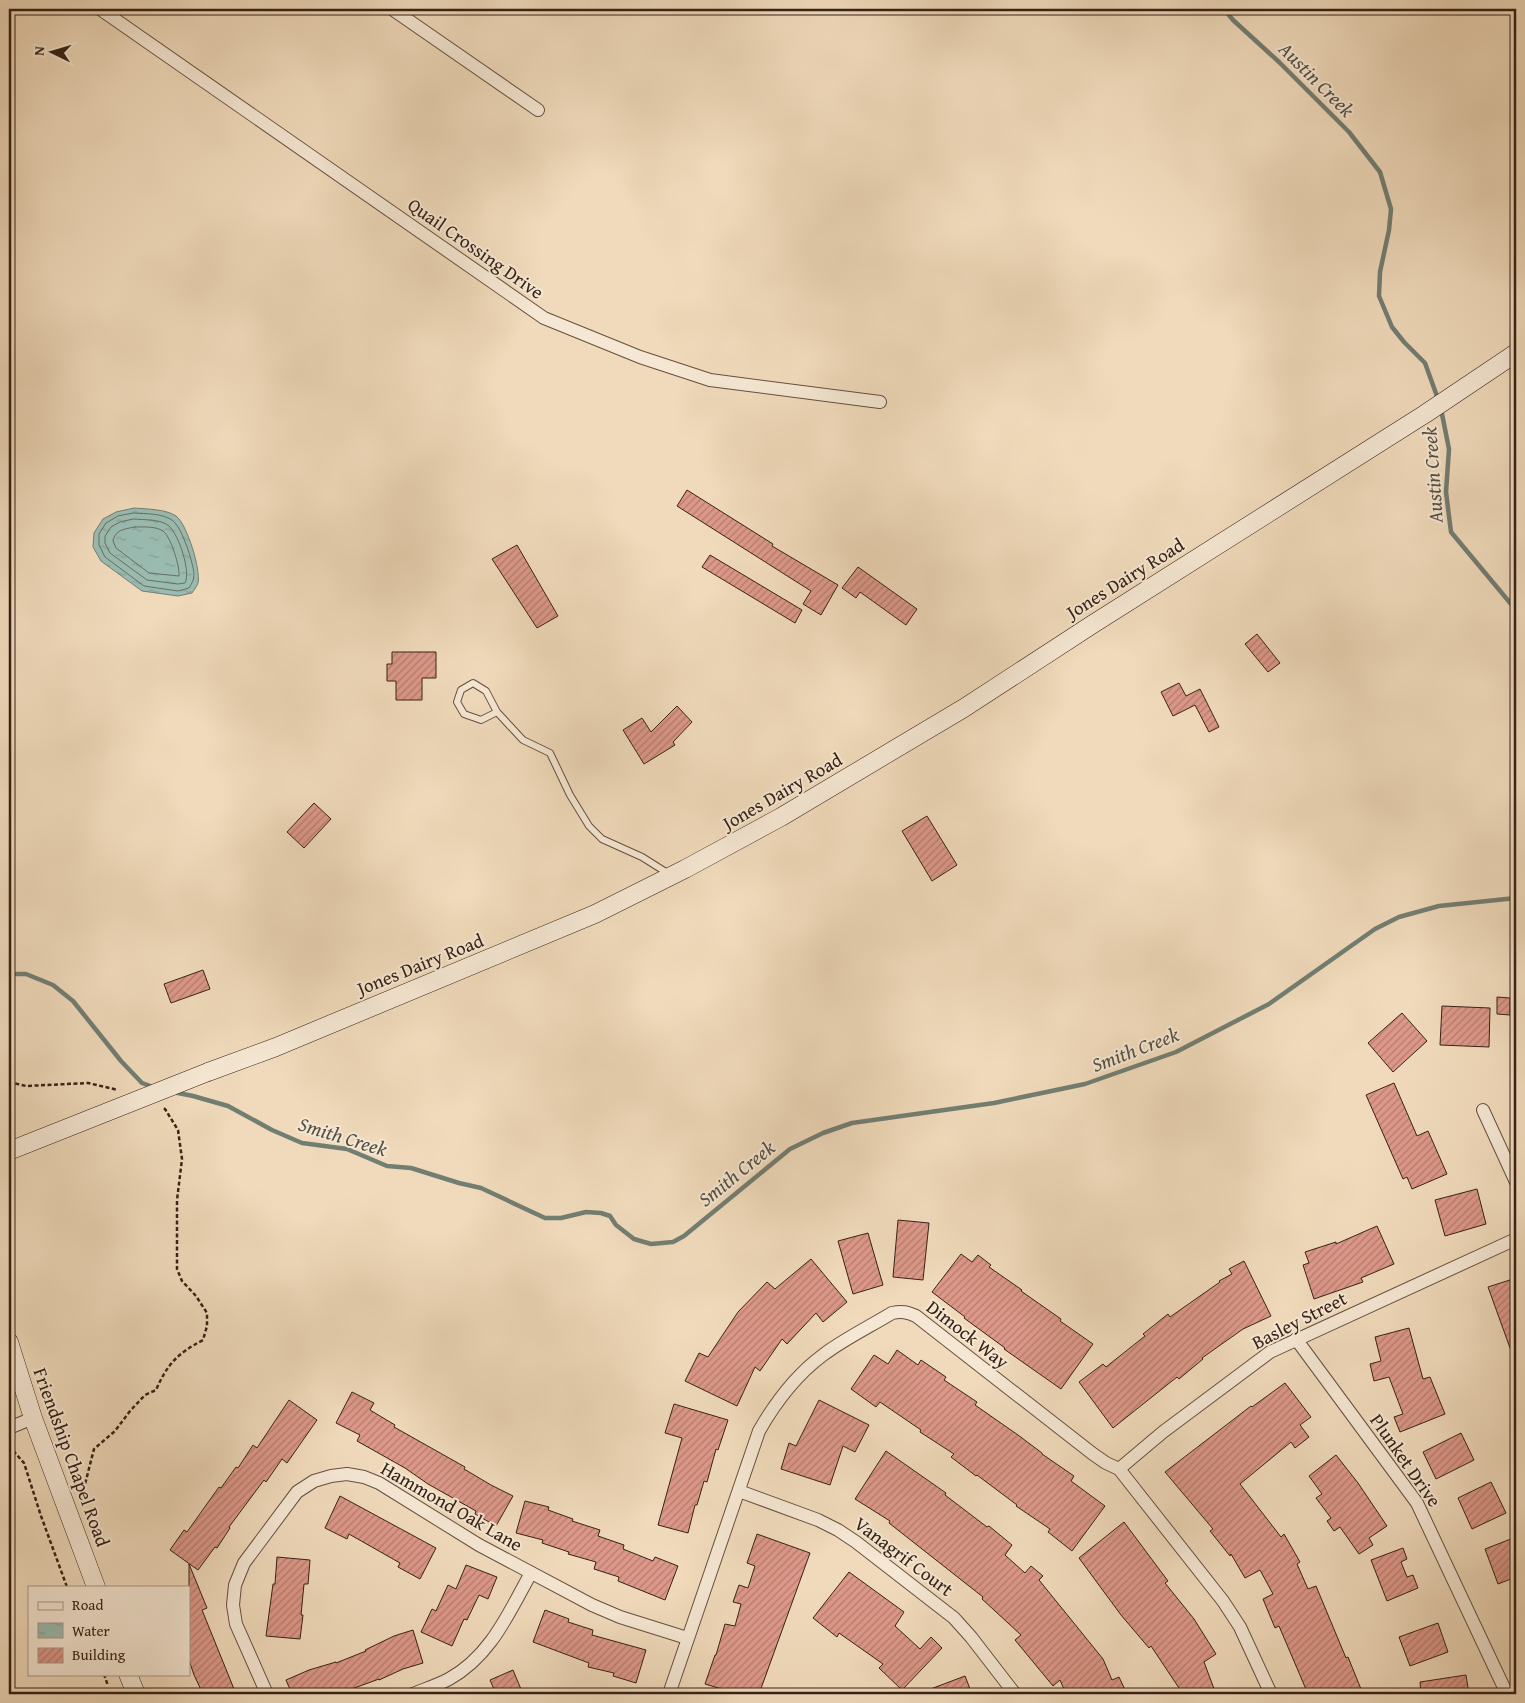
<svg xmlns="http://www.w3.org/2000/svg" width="1525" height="1703" viewBox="0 0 1525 1703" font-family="'Gentium Book Plus',serif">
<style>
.water{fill:url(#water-ripples);stroke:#727e72}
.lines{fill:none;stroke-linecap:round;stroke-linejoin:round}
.shore{stroke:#686e63;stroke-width:1}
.stream{stroke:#727e72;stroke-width:4.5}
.building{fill:url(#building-hatch);stroke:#372216}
.lane-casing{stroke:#65503f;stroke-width:8}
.street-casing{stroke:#65503f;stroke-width:14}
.secondary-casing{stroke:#372216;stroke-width:19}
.path{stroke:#372216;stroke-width:2.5;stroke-dasharray:4 2.5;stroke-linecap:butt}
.lane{stroke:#f5e7d3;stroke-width:6}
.street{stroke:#f5e7d3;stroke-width:12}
.secondary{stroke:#f5e7d3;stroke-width:18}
.secondary-bridge-casing{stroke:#372216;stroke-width:19;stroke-linecap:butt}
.secondary-bridge{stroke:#f5e7d3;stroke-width:18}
.labels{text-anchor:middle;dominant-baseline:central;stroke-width:4;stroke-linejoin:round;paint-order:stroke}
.street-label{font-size:19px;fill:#372216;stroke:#f5e7d3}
.water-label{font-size:20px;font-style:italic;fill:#555044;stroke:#f5e7d3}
</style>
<defs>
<pattern id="water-ripples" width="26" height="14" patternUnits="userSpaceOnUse" patternTransform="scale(1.25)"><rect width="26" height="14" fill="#9abbb0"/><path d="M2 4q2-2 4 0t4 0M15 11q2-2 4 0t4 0" fill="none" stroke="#85a097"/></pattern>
<pattern id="building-hatch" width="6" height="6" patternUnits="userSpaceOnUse" patternTransform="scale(1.25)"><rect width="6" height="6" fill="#dd9889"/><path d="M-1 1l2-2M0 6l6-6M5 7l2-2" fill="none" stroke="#b47c6f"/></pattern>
</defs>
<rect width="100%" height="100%" fill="#f0dabb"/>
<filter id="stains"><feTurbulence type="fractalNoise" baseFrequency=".004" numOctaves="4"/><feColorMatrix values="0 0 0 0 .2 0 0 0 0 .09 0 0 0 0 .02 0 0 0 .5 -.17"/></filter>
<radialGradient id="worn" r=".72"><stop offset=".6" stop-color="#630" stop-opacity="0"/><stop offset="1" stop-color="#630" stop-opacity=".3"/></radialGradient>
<path class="water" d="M134,508C146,509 166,509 176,516C187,524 201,570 198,583C197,586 194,590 192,593L178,596L142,591L101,561L93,547L94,533L103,519L116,512Z"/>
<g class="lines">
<g class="shore">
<path d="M134,513C146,514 161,513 172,520C182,527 193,562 194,574C194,580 192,583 189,588L178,591L144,586L105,557L99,545V534L106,523L118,516Z"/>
<path d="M134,519C144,520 161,519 169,526C179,535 191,572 185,583L178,584L147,580L110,553L105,543V536L111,527L120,522Z"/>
<path d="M135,527C144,527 155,526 163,531C171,537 180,567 179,576L149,573L116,548L113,541C115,530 124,529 135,527Z"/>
</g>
<g class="stream">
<path d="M1224,9L1233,20L1279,62L1349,132L1380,172L1391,209L1389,230L1380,272L1379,296L1392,327L1404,342L1425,363L1438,399"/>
<path d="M1441,409L1449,449L1446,492L1451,532L1516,610"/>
<path d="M9,974H26L53,985L73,1001L121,1061L142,1083L153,1087"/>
<path d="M173,1092L193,1096L228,1106L272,1130L302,1143L347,1149L387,1166L411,1168L459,1183L481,1188L545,1218H561L586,1212L601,1213L610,1216L616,1225L634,1239L651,1244L673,1242L684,1236L790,1149L823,1133L852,1123L994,1103L1085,1084L1176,1052L1269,1004L1375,929L1399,917L1439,906L1516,898"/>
</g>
</g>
<g class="building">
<path d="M687,490L773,544L772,546L838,585L821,615L803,604L811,591L677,506Z"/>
<path d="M517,545L558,616L537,628L492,559Z"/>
<path d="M710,555L802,610L795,623L702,567Z"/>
<path d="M858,567L917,609L906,625L860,592L856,598L842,588Z"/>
<path d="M1257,634L1280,663L1268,672L1245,644Z"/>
<path d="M392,652H436V678H422V700H396V681H387V664H392Z"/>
<path d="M1179,683L1186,696L1200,689L1219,727L1209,732L1195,705L1173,716L1161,692Z"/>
<path d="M677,706L692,722L673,742L675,745L644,764L623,730L642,718L651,732Z"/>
<path d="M314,803L331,819L304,848L287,832Z"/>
<path d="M927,816L957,865L932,881L902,831Z"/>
<path d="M203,970L210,989L171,1003L164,984Z"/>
<path d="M1497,997L1510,998V1015L1497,1014Z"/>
<path d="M1442,1006L1490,1008L1489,1047L1440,1045Z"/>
<path d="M1402,1013L1427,1041L1393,1072L1368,1043Z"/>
<path d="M1394,1083L1417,1136L1428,1131L1447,1174L1412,1189L1407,1177L1403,1179L1366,1095Z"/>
<path d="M1477,1189L1486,1224L1445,1236L1435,1200Z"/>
<path d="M898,1220L929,1223L923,1280L893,1277Z"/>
<path d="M1377,1226L1394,1264L1361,1278L1363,1282L1314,1299L1303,1265L1309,1263L1305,1252L1336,1242V1244Z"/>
<path d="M868,1233L883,1285L853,1294L838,1241Z"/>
<path d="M961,1254L972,1262L978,1255L991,1265L989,1267L1022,1290L1021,1291L1061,1319L1060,1321L1093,1344L1061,1389L1004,1349L1005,1348L964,1318L965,1317L932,1292Z"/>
<path d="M811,1259L847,1302L823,1322L816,1313L787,1344L782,1339L760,1371L755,1367L737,1406L685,1381L699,1353L708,1357L738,1312L767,1282L775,1289Z"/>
<path d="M1244,1261L1271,1316L1243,1329L1202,1358L1203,1359L1179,1379L1177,1377L1113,1428L1079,1382L1103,1364L1106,1367L1145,1336L1143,1334L1168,1314L1170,1317L1220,1282L1219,1281L1232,1274L1229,1269Z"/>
<path d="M1516,1278V1359H1514L1488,1287Z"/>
<path d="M1409,1328L1423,1379L1430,1377L1445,1414L1400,1432L1394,1417L1403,1414L1389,1377L1374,1381L1370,1364L1381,1361L1375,1337Z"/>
<path d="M897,1350L918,1365L921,1360L946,1377L944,1380L977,1402L975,1405L1018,1435L1042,1453V1454L1074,1476L1071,1481L1105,1506L1072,1551L1048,1532L1050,1529L1016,1506L1017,1505L977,1475L976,1476L951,1457L954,1454L920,1432L921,1430L880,1402L876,1407L851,1389L874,1355L888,1364Z"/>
<path d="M1285,1383L1311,1417L1300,1425L1309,1437L1295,1448L1291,1442L1240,1484L1281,1537L1284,1534L1300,1562L1297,1564L1308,1589L1316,1586L1346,1658L1348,1657L1363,1694H1308L1279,1626L1275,1628L1263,1599L1273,1594L1260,1570L1245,1578L1231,1554L1230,1556L1210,1531L1213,1529L1165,1472L1251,1406L1252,1407Z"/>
<path d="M352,1392L374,1403L370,1410L395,1425L394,1427L465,1467L464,1469L491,1485L513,1496L496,1526L475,1514L476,1511L428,1484L405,1468L357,1441L360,1435L336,1423Z"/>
<path d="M289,1400L317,1420L287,1463L282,1459L266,1482L264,1480L229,1527L230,1528L217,1548L215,1547L198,1570L170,1550L184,1530L187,1532L219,1487L221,1488L236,1467L238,1468L253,1445L257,1448Z"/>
<path d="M819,1400L869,1425L855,1452L843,1446L830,1485L781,1469L789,1443L796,1446Z"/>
<path d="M674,1404L728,1420L718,1450L716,1449L707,1482L704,1481L697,1505H695L688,1533L658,1525L682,1438L665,1433Z"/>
<path d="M1461,1433L1474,1460L1436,1479L1423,1452Z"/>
<path d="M886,1451L946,1493L945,1495L987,1527L989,1526L1012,1545L1005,1555L1025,1573L1031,1566L1043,1576L1039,1580L1103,1659L1112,1680L1119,1677L1127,1694H1066L1060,1680L1053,1686L1015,1640L1021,1635L982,1599L983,1597L889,1523L890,1521L855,1499Z"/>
<path d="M1336,1455L1358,1483L1387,1526L1369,1538L1373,1545L1359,1554L1340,1527L1334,1531L1327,1521L1331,1518L1316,1498L1322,1494L1309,1476Z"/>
<path d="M1491,1482L1506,1513L1472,1529L1458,1498Z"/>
<path d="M340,1496L436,1548L420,1579L398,1567L400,1563L349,1534L347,1539L325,1528Z"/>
<path d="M525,1501L549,1507L548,1510L573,1519L572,1521L600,1530L598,1536L624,1545L623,1549L653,1561L655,1557L678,1566L665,1600L618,1581L619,1577L594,1569L596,1562L568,1554L569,1552L542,1543L543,1540L516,1533Z"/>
<path d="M1124,1522L1168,1581L1165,1583L1194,1619L1216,1654L1204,1662L1216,1694H1183L1151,1646L1149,1648L1121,1615L1079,1558Z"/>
<path d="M757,1534L810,1553L759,1694H738L705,1684L715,1655H716L725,1624L735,1626L741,1604L733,1602L739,1585L748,1588L755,1566L747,1563Z"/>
<path d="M1516,1537V1577L1498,1584L1485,1549Z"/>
<path d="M1403,1548L1407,1559L1401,1562L1407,1577L1413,1575L1418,1588L1387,1601L1371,1560Z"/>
<path d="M277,1557L310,1560L308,1584H304L301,1615H303L300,1639L266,1636L273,1584H275Z"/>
<path d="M189,1564L207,1608L202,1610L236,1694H203L194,1675L189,1660Z"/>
<path d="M466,1565L497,1577L488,1599L479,1595L467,1620L464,1619L452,1646L421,1632L432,1609L436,1611L448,1585L456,1589Z"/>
<path d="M849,1572L904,1612L895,1626L920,1649L931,1637L942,1648L902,1690L879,1668L883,1664L839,1633L837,1637L813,1618Z"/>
<path d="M545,1610L569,1619L568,1622L593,1630L592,1635L646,1650L636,1683L613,1676L614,1673L588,1667L589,1663L533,1642Z"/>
<path d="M1438,1623L1448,1652L1410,1666L1399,1637Z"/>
<path d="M413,1630L423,1663L403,1669L379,1680V1679L338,1694H292L286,1680L309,1670L336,1662V1663L366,1651L365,1650L394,1636Z"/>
<path d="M513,1670L523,1694H496L490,1680Z"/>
<path d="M1466,1675L1469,1694H1421L1420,1682Z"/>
<path d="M965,1676L972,1694H920V1693Z"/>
</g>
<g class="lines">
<g class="lane-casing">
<path id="lane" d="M497,712L481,720L464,714L457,702L461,690L473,683L486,691L497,712L523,740L550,753L570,795L589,826L602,839L642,857L669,874"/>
</g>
<g class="street-casing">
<g id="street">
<path d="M100,9L544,318L640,357L710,380L880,402"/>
<path d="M392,9L538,110"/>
<path d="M1483,1110L1516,1182"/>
<path d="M1296,1339L1417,1503L1507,1694"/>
<path d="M9,1428L33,1418"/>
<path d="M1119,1469L1163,1432L1270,1352L1516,1239"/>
<path d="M739,1491L818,1520L838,1530L856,1542L954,1618L971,1637L1015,1694"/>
<path d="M267,1694L236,1624L233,1605L235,1585L244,1563L297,1492L314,1481L331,1476L347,1474L364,1477L379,1483L479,1545L592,1605L620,1617L687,1638"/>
<path d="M413,1694C425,1689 438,1685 449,1679C491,1656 509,1612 531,1573"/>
<path d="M669,1694L759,1431C775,1403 796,1375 823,1355C844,1339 869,1327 892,1313C902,1311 907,1312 916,1316L1093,1454L1106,1463L1119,1469L1223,1601L1240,1627L1271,1694"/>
</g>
</g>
<g class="secondary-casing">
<g id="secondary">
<path d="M208,1072L276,1047L595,914L685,869L781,817L964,708L1093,624L1425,414L1516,353"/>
<path d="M9,1342L33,1418L96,1587"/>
<path d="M128,1674L136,1694"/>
</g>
</g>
<g class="path">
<path d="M9,1082L26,1086L88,1083L118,1090"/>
<path d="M9,1446L24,1463L41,1516L67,1587"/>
<path d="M82,1496L94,1449L115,1431L130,1411L145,1395L156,1390C168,1363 177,1354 203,1340L207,1326V1313L196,1296L182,1281L177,1269V1200L182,1159L178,1130L165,1109L163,1108"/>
<path d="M104,1674L108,1686"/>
</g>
<use href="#lane" class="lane"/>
<use href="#street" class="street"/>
<use href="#secondary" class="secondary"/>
<g class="secondary-bridge-casing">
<path id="secondary-bridge" d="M9,1151L208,1072"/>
</g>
<use href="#secondary-bridge" class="secondary-bridge"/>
</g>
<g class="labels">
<g class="street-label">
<text transform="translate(476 248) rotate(35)">Quail Crossing Drive</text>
<text transform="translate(1125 578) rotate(-32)">Jones Dairy Road</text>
<text transform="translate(782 791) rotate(-30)">Jones Dairy Road</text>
<text transform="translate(420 964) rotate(-22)">Jones Dairy Road</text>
<text transform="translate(1299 1320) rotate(-27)">Basley Street</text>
<text transform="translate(968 1334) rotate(38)">Dimock Way</text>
<text transform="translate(72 1457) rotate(70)">Friendship Chapel Road</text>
<text transform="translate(1406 1460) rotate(55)">Plunket Drive</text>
<text transform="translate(452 1506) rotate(30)">Hammond Oak Lane</text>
<text transform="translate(904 1556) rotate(37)">Vanagrif Court</text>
</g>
<g class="water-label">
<text transform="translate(1317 79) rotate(45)">Austin Creek</text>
<text transform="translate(1432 475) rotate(-94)">Austin Creek</text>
<text transform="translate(1135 1049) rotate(-21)">Smith Creek</text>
<text transform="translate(343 1136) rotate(17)">Smith Creek</text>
<text transform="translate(736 1173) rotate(-39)">Smith Creek</text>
</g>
</g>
<rect width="1525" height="1703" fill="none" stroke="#f0dabb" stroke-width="30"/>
<rect x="10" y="10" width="1505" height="1683" fill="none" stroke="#372216" stroke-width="2.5"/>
<rect x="15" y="15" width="1495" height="1673" fill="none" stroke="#372216"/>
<rect x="28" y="1586" width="162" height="90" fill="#f5e7d3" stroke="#a99887"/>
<rect x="38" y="1602" width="25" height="8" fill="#f5e7d3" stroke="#a99887"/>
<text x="72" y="1610" font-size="15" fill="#372216">Road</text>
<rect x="38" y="1623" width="25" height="15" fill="url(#water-ripples)" stroke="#a99887"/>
<text x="72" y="1636" font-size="15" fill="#372216">Water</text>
<rect x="38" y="1648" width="25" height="15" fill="url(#building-hatch)" stroke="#a99887"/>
<text x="72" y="1660" font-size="15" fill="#372216">Building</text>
<g transform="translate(52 52) rotate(275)" stroke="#f5e7d3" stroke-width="4" paint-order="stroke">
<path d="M0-4L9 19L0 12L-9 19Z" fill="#372216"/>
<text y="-8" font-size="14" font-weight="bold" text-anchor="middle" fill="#372216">N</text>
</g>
<rect width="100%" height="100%" filter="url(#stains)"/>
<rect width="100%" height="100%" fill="url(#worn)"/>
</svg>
